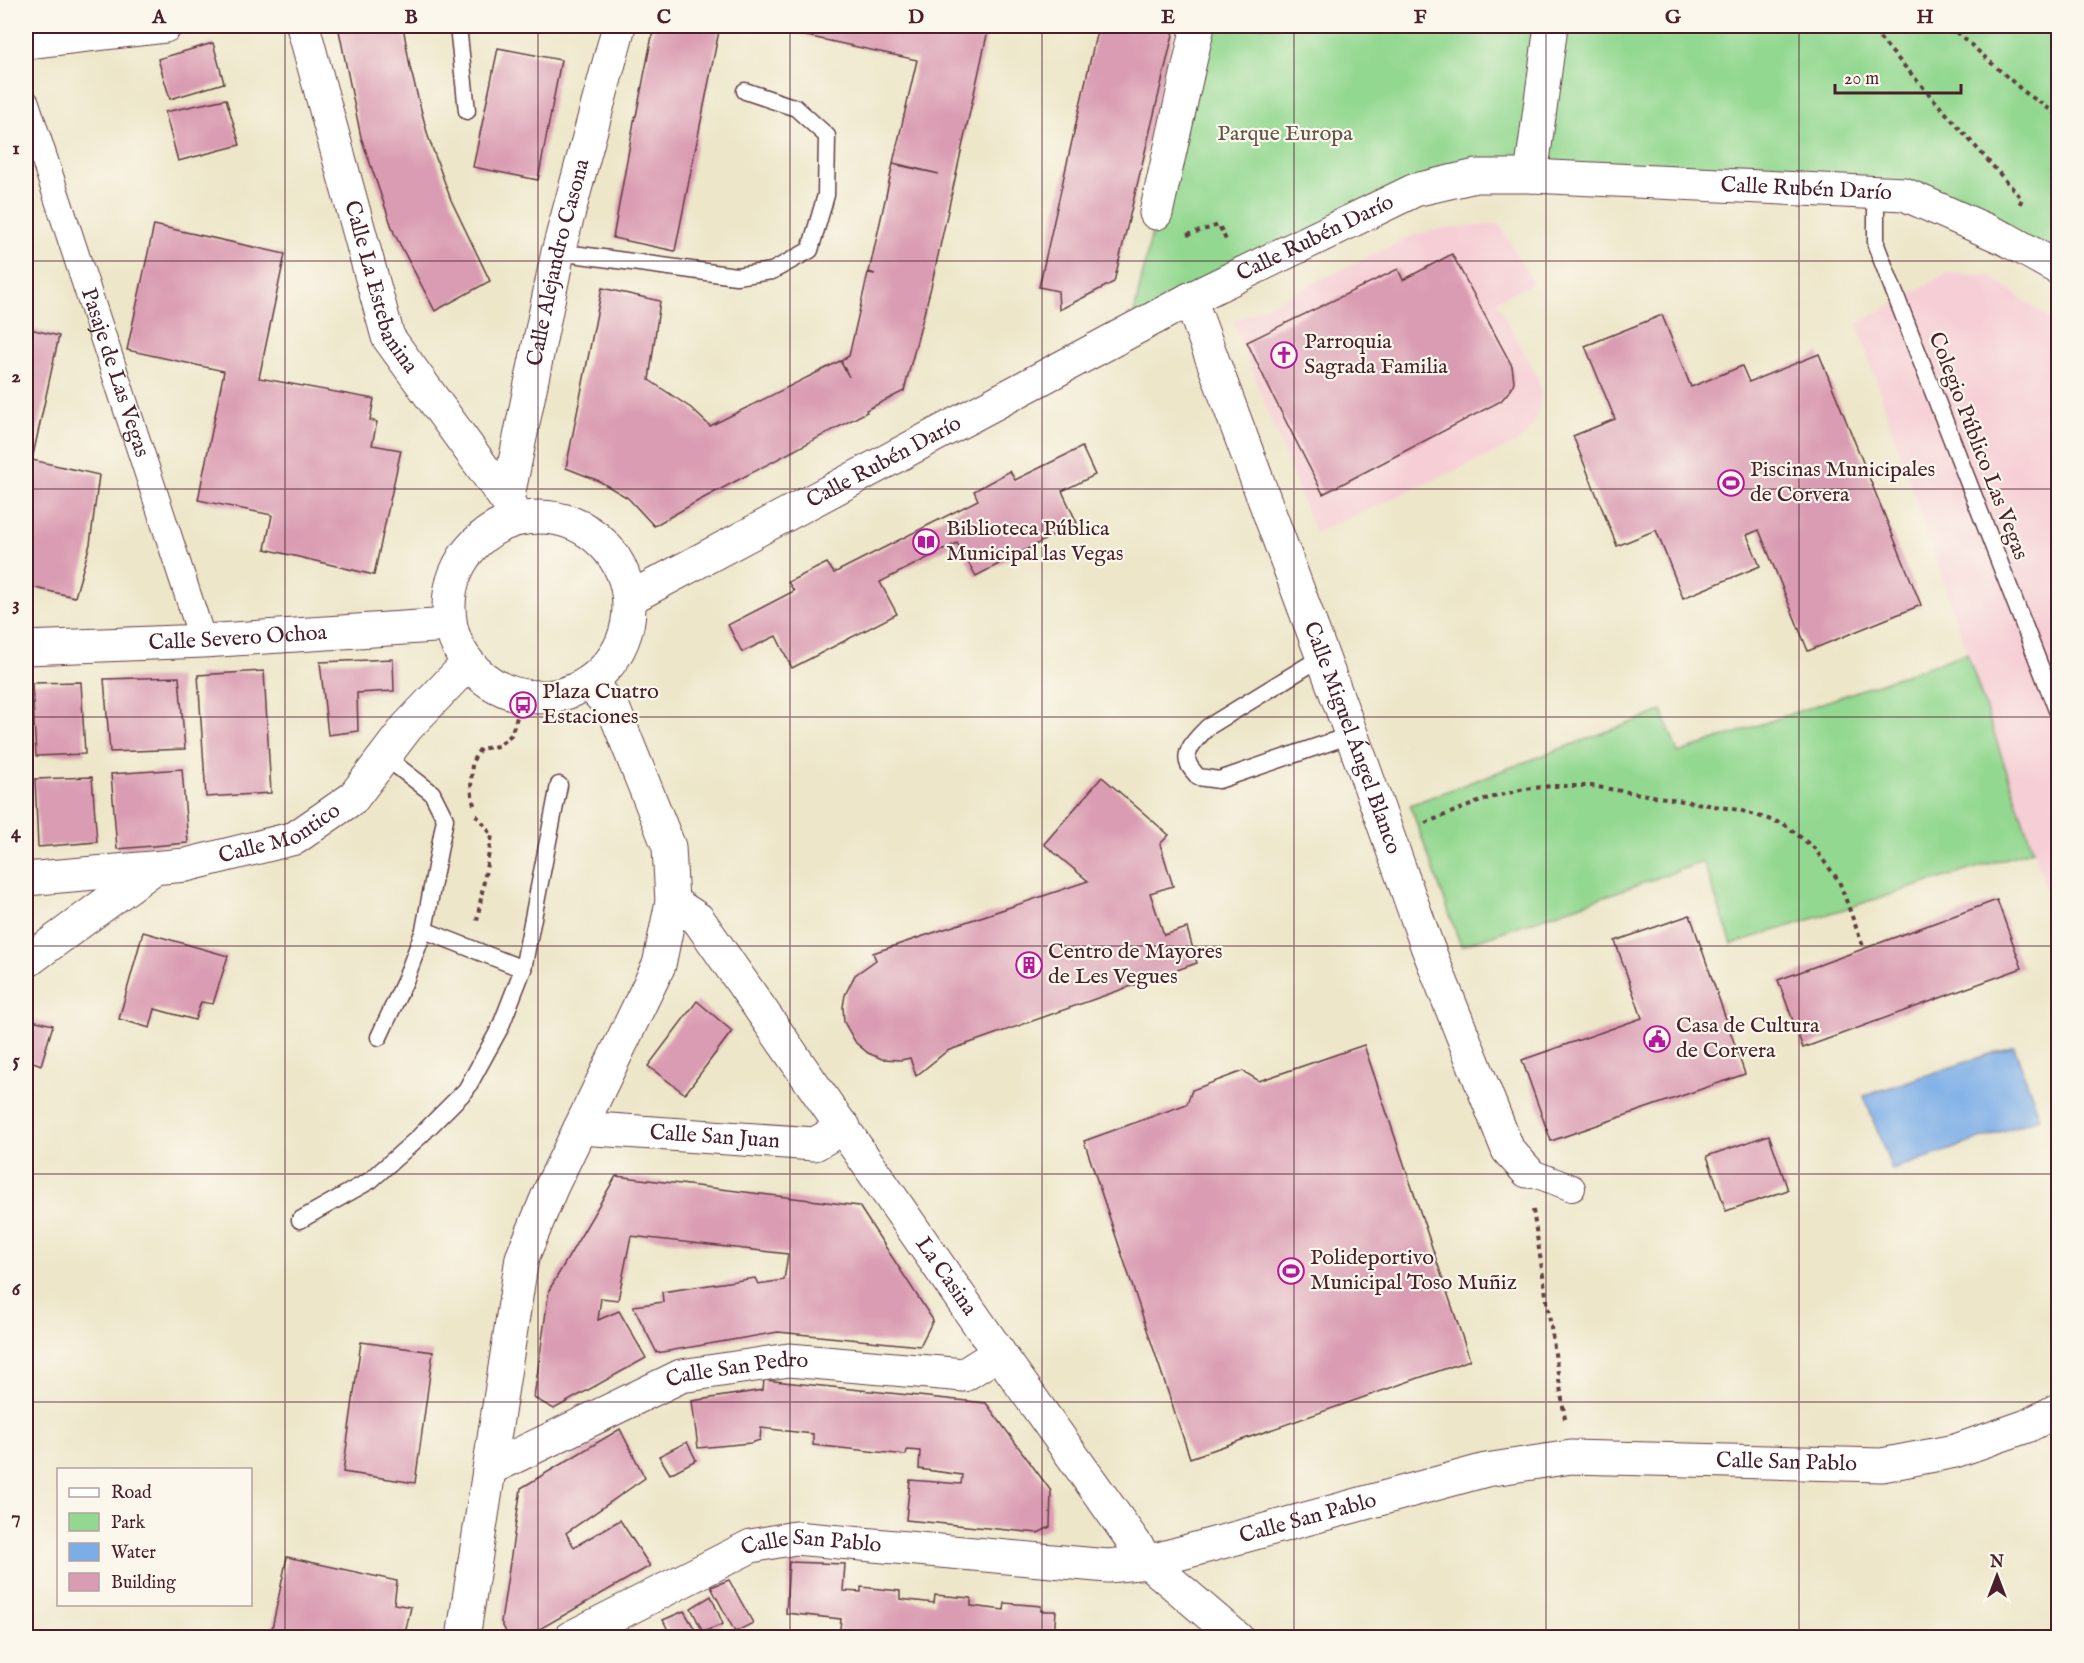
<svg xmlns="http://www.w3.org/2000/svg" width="2084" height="1663" viewBox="0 0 2084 1663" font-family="'IM FELL English',serif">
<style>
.built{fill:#f6cfd6}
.green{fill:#93d890;stroke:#6e7c5e;stroke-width:1.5}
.water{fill:#7bade7;stroke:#626689;stroke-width:1.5}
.building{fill:#da9cb2}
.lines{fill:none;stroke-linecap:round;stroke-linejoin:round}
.service-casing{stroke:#623d43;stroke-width:19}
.pedestrian-casing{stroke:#623d43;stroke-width:28}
.minor-casing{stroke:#623d43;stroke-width:35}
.path{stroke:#623d43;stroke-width:4;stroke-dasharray:4.5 4.5;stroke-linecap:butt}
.service{stroke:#fff;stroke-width:16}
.pedestrian{stroke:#fff;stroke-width:26}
.minor{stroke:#fff;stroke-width:33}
.grid{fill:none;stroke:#4a1f2b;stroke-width:1.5;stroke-opacity:0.55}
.labels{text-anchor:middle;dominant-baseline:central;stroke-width:4.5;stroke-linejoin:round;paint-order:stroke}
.park-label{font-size:22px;fill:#605649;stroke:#fbf7ec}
.street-label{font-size:22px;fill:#4a1f2b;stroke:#fbf7ec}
.poi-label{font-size:22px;fill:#4a1f2b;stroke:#fbf7ec;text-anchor:start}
.neatline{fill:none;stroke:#4a1f2b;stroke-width:2}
.grid-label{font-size:20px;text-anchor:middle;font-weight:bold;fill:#4a1f2b}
</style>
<rect width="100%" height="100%" fill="#fbf7ec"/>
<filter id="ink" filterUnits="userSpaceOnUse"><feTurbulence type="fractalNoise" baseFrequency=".0167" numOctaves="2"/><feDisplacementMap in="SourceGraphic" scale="12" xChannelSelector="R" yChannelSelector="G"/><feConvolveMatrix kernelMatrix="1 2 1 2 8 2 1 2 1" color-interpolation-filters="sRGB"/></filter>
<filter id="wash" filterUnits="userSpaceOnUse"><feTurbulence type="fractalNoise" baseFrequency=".008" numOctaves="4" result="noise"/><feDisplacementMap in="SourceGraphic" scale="24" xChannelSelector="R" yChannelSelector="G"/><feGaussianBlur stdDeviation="1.35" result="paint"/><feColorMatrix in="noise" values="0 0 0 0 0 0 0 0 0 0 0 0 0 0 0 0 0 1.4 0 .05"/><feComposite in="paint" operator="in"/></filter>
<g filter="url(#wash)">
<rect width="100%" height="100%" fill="#ede6c9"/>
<g class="built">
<path d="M1499,224L1533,282L1496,301L1538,378L1541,396L1538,414L1530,430L1517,443L1315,533L1233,322L1414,235L1439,229Z"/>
<path d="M1947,273L1990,276L2058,325V917L2049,898L1857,324Z"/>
</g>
<g class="green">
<path d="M1198,26H2058V268L1904,194L1476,176L1130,331Z"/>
<path d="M1967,653L2033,850L1732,944L1703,862L1461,946L1410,805L1662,711L1678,753Z"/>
</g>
<path class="water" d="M2014,1046L2040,1118L1892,1170L1864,1096Z"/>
<g id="blocks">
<g class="building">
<path d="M338,26H403L410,67L428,136L451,200L490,281L435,311L394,233L361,137Z"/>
<path d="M654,26H720L675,251L613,238L635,116H636Z"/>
<path d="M761,26H989L931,287L904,391L866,410L867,412L698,501L654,526L628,498L599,481L566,468L602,288L660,301L649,380L691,408L710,426L840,361L849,377L841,361L849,356L868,273L875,274L869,272L893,164L939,174L893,163L917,60Z"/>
<path d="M1098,26H1175L1114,282L1059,310L1058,291L1039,287Z"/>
<path d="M213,43L224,83L170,99L158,59Z"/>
<path d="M498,48L561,60L538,180L473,167Z"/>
<path d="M226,99L240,145L178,161L165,112Z"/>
<path d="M154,225L285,254L259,378L374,399L370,420L377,422L372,445L401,450L374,575L265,549L272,515L198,500L224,371L127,350Z"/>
<path d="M1452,254L1512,366L1514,382L1511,389L1501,401L1323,494L1274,398L1247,342L1398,269L1403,280Z"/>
<path d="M1662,315L1691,387L1742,366L1749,382L1819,354L1921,605L1808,651L1759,530L1747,535L1760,566L1683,598L1656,530L1617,546L1573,436L1615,419L1585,346Z"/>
<path d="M26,328L59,336L32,460L99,475L90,544L75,597L26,586Z"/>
<path d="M1082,447L1095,475L1062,491L1077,523L976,576L957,543L880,582L897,614L792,668L776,636L742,652L728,625L794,591L788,582L827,563L834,573L978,500L974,491L1010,471L1015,480Z"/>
<path d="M393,659L394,691L357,693L358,731L328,735L320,662Z"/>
<path d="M264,671L271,793L206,797L198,675Z"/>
<path d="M179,677L185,749L110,752L104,679Z"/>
<path d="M81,682L85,754L36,756L32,683Z"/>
<path d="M182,769L188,843L117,849L111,774Z"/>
<path d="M92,777L97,842L38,847L35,779Z"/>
<path d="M1102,777L1169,835L1160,844L1173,886L1150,893L1164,935L1187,928L1197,963L947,1051L916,1076L910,1058L901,1060L882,1059L868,1053L856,1043L844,1022L843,1007L845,995L855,975L876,960L873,953L1088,881L1044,844Z"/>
<path d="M1997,900L2022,968L1803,1048L1778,980Z"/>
<path d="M1690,915L1745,1074L1551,1141L1522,1060L1642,1018L1615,941Z"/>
<path d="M143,932L228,956L213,1004L201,1002L195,1020L155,1009L150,1028L119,1019Z"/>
<path d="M697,1001L732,1031L685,1094L648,1066Z"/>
<path d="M32,1020L53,1025L41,1065L26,1059V1041Z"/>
<path d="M1364,1045L1470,1360L1190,1458L1084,1141L1187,1104L1192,1090L1243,1071L1259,1081Z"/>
<path d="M1769,1135L1788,1190L1726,1211L1707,1156Z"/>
<path d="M616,1176L859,1206L933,1320L920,1346L778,1332L657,1353L633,1306L663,1302L662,1292L755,1278L758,1284L784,1280L788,1254L631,1236L618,1300L601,1298L598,1320L619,1311L646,1358L554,1409L534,1398L549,1290Z"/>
<path d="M361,1342L433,1352L415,1483L343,1472Z"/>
<path d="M764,1380L986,1403L1051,1491L1050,1527L1038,1533L906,1520L910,1480L961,1484L962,1475L919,1469L920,1451L907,1450L906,1455L813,1445V1434L761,1428L760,1440L751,1443L698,1448L692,1401L763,1390Z"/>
<path d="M620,1429L645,1478L566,1533L574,1547L620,1520L650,1566L524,1638H509L501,1622L521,1488Z"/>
<path d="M687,1442L696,1460L670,1474L659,1456Z"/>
<path d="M287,1557L397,1581L394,1604L411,1607L404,1638H270Z"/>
<path d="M789,1562L845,1564L843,1591L861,1592V1587L900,1591V1599L934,1603L935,1595L971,1598V1606L1004,1610L1005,1603L1041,1606V1611H1056L1054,1638H839L841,1619L786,1613Z"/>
<path d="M729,1580L753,1623L735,1632L711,1587Z"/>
<path d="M711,1596L723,1624L703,1632L691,1608Z"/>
<path d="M684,1611L700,1638H672L663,1620Z"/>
</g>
</g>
</g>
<g filter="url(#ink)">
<use href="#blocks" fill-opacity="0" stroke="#623d43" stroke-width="1.5"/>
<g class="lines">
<g class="service-casing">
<g id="service">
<path d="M458,26L467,111"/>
<path d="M1876,193V245L2057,710H2058"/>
<path d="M558,252L736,276L772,271L810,250L826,195L827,136L796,108L745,91"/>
<path d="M1322,657L1208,727C1199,736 1182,751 1189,765C1191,769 1195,773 1198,777L1219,780L1351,735"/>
<path d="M424,930L523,969"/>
<path d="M379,1037L405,981L424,930L445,819L432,793L384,756"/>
<path d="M300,1220L371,1180L419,1137L466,1090L500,1028L523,969L559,785"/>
</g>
</g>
<g class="pedestrian-casing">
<g id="pedestrian">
<path id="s1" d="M26,103L203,641"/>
<path d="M1527,1171L1572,1188"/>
</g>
</g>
<g class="minor-casing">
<g id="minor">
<path id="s2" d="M303,26L388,337L507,501L517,519"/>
<path d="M26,42L165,26"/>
<path d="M1531,176L1551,26"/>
<path d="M1156,213L1198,26"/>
<path id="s3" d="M1190,299L1363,766L1427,946L1508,1150L1527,1171"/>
<path id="s4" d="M507,501L558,252L619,26"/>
<circle cx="539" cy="607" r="90"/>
<path id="s5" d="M630,598L1190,299L1415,190L1476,176H1531L1904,194L2006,239L2058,268"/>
<path id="s6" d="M26,648L203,641L450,625"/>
<path id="s7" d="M26,879L186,865L295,838L353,798L407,727L468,663"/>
<path id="s8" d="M672,902L698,919L999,1353L1148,1562L1237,1638"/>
<path d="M26,962L154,868"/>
<path id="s9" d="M580,1128L815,1144L844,1127"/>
<path id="s10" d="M489,1469L681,1376L789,1360L964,1375L999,1353"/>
<path d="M463,1638L522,1258L552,1186L659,965L672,902L669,847L614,710L589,683"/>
<path id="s11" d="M570,1638L751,1546L795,1538L1108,1566L1148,1562L1486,1470L1571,1457L1882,1465L1955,1451L2027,1426L2058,1410"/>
</g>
</g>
<g class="path">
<path d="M1866,26L1875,33L2022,199L2019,205"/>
<path d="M1950,26L2023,91L2058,115"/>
<path d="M1875,33L1888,26"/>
<path d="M1187,235L1219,225L1226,240"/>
<path d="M474,805L471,789L472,762L480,749L498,746L511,735L524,696"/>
<path d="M476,815L492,835L477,921"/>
<path d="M1425,823L1486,799L1524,789L1553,786H1591L1739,810L1784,824L1814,848L1839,881L1864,949"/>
<path d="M1533,1210L1565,1419"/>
</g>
<use href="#service" class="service"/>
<use href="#pedestrian" class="pedestrian"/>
<use href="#minor" class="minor"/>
</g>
</g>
<path class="grid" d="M285,26V1638M538,26V1638M790,26V1638M1042,26V1638M1294,26V1638M1546,26V1638M1799,26V1638M26,261H2058M26,489H2058M26,717H2058M26,946H2058M26,1174H2058M26,1402H2058"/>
<defs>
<g id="church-ring" transform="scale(1.35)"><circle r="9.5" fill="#fbf7ec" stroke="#b5179e" stroke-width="1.5"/><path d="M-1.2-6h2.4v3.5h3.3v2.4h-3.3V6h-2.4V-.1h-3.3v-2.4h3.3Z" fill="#b5179e"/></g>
<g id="stadium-ring" transform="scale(1.35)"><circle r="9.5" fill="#fbf7ec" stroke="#b5179e" stroke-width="1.5"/><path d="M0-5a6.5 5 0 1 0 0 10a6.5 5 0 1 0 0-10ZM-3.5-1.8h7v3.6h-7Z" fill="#b5179e"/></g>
<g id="library-ring" transform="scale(1.35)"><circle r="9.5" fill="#fbf7ec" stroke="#b5179e" stroke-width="1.5"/><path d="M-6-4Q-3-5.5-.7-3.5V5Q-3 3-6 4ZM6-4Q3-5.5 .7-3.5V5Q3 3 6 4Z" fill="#b5179e"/></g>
<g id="bus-ring" transform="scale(1.35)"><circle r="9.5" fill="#fbf7ec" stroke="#b5179e" stroke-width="1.5"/><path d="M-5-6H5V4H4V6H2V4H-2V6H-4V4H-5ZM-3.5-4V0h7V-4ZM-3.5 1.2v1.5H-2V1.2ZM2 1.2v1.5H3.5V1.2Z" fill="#b5179e"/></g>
<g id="building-ring" transform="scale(1.35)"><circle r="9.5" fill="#fbf7ec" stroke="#b5179e" stroke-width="1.5"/><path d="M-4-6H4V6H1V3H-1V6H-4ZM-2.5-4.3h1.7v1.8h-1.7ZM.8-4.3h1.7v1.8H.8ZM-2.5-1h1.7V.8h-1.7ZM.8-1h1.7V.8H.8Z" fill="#b5179e"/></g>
<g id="civic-ring" transform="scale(1.35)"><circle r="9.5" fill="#fbf7ec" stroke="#b5179e" stroke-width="1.5"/><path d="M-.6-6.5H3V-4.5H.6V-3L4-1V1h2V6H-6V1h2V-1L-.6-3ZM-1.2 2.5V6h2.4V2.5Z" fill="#b5179e"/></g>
</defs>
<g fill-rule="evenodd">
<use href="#church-ring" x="1284" y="355"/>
<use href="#stadium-ring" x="1731" y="483"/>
<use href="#library-ring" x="926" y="542"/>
<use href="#bus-ring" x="523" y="705"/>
<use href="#building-ring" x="1029" y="965"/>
<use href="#civic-ring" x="1657" y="1039"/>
<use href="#stadium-ring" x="1291" y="1271"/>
</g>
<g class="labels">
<g class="park-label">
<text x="1285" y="134">Parque Europa</text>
</g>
<g class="street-label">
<text stroke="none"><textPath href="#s5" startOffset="1278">Calle Rubén Darío</textPath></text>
<text stroke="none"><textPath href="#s5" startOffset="774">Calle Rubén Darío</textPath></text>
<text stroke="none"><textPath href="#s4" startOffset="244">Calle Alejandro Casona</textPath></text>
<text stroke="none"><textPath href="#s2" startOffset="273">Calle La Estebanina</textPath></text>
<text stroke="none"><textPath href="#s1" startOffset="284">Pasaje de Las Vegas</textPath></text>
<text transform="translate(1978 446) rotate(69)">Colegio Público Las Vegas</text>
<text stroke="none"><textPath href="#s5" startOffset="288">Calle Rubén Darío</textPath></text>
<text stroke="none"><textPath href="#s6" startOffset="212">Calle Severo Ochoa</textPath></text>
<text stroke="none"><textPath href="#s3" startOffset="468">Calle Miguel Ángel Blanco</textPath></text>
<text stroke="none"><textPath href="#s7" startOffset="260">Calle Montico</textPath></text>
<text stroke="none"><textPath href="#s9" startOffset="135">Calle San Juan</textPath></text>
<text stroke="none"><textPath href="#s8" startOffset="466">La Casina</textPath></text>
<text stroke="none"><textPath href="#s10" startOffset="270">Calle San Pedro</textPath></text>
<text stroke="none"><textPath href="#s11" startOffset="1254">Calle San Pablo</textPath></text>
<text stroke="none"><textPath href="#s11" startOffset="768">Calle San Pablo</textPath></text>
<text stroke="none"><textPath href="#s11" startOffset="264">Calle San Pablo</textPath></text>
</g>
<g class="poi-label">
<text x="1304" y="342">Parroquia<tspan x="1304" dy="25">Sagrada Familia</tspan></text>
<text x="1750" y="470">Piscinas Municipales<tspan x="1750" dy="25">de Corvera</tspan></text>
<text x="946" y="529">Biblioteca Pública<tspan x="946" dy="25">Municipal las Vegas</tspan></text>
<text x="542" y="692">Plaza Cuatro<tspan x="542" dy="25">Estaciones</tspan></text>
<text x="1048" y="952">Centro de Mayores<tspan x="1048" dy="25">de Les Vegues</tspan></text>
<text x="1676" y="1026">Casa de Cultura<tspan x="1676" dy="25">de Corvera</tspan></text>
<text x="1310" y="1258">Polideportivo<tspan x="1310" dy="25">Municipal Toso Muñiz</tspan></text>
</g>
</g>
<rect width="2084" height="1663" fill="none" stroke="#fbf7ec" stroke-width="66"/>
<rect x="57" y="1468" width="195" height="138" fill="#fbf7ec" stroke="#b4a19f" stroke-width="1.5"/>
<rect x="69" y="1488" width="30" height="9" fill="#ffffff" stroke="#b4a19f" stroke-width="1.5"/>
<text x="111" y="1498" font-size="18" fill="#4a1f2b">Road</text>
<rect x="69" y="1513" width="30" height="18" fill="#93d890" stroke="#b4a19f" stroke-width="1.5"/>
<text x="111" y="1528" font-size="18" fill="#4a1f2b">Park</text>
<rect x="69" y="1543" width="30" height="18" fill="#7bade7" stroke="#b4a19f" stroke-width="1.5"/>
<text x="111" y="1558" font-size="18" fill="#4a1f2b">Water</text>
<rect x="69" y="1573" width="30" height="18" fill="#da9cb2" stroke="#b4a19f" stroke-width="1.5"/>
<text x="111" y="1588" font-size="18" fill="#4a1f2b">Building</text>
<g transform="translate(1997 1576)" stroke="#fbf7ec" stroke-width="4.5" paint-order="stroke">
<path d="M0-4.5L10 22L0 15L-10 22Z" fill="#4a1f2b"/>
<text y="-9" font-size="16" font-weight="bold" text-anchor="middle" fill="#4a1f2b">N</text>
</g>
<path d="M1835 84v9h126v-9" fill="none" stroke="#4a1f2b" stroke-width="3"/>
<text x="1844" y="84" font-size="18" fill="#4a1f2b" stroke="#fbf7ec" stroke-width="4.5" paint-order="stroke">20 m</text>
<rect x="33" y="33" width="2018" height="1597" class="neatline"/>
<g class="grid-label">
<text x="159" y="23">A</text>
<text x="411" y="23">B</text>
<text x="664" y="23">C</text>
<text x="916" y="23">D</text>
<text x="1168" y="23">E</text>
<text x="1420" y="23">F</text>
<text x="1673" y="23">G</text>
<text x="1925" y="23">H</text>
<text x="16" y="154">1</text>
<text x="16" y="382">2</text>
<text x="16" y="610">3</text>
<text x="16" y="838">4</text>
<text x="16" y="1066">5</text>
<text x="16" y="1295">6</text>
<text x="16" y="1523">7</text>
</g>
</svg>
